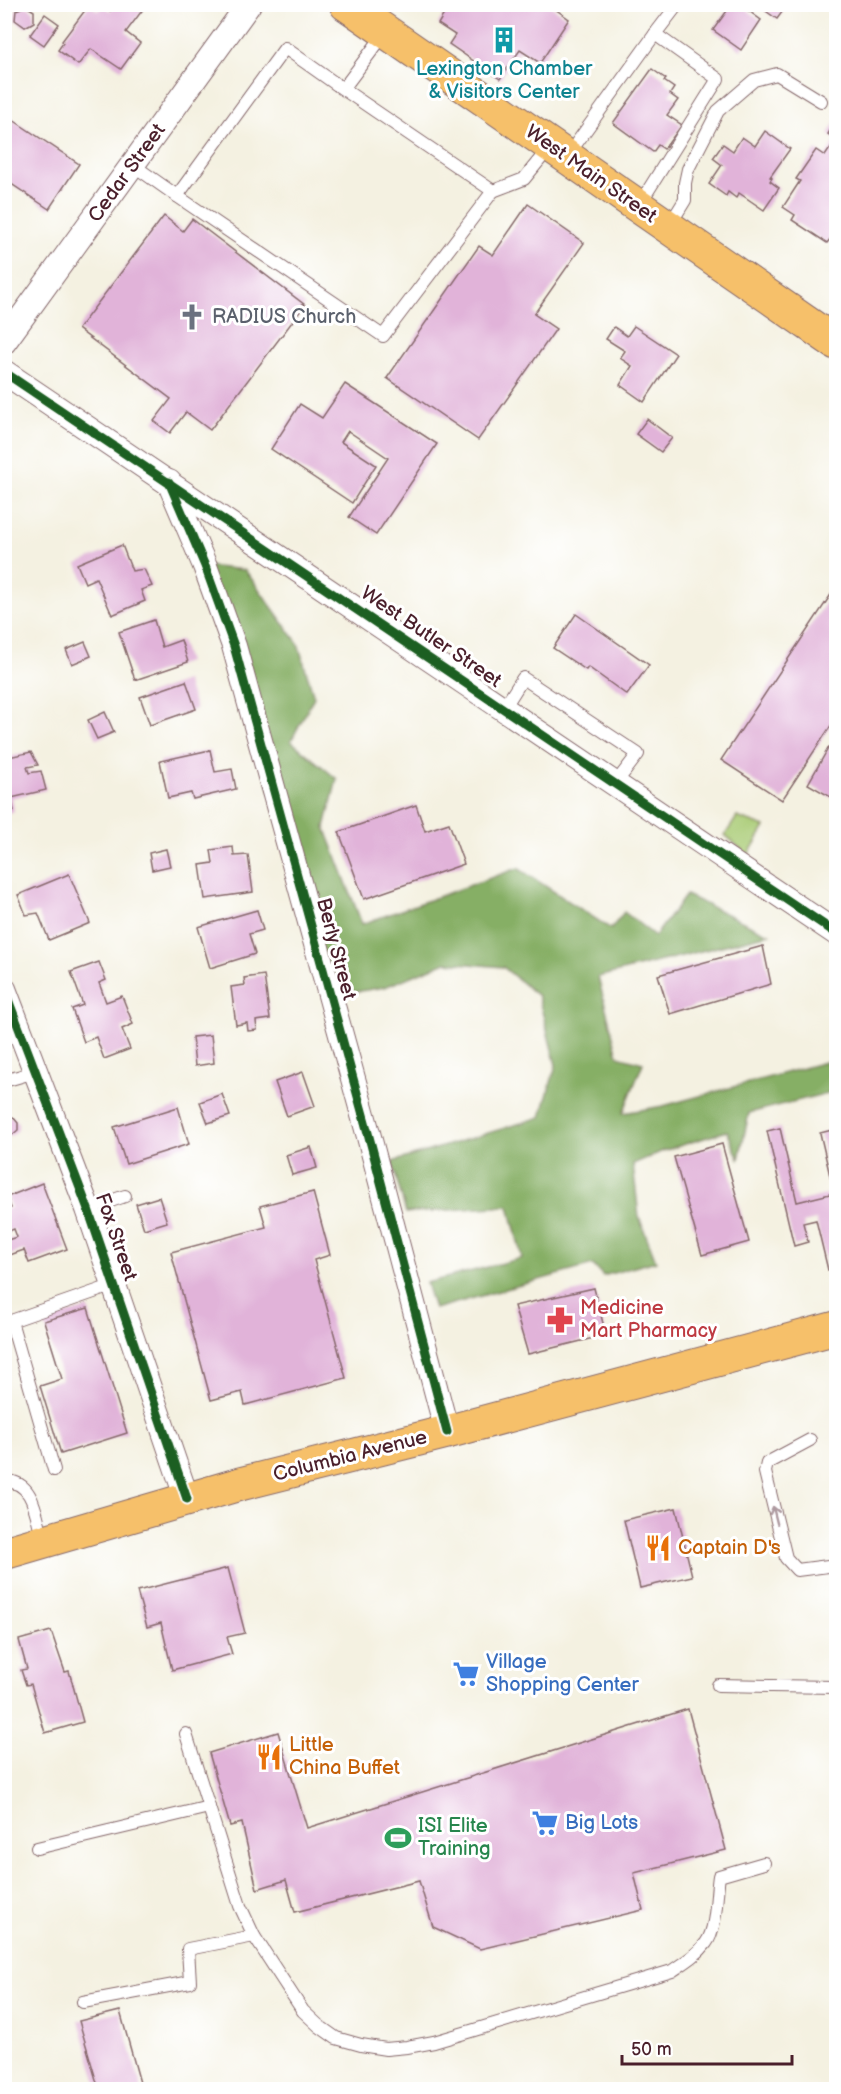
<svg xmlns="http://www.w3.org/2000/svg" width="841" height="2094" viewBox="0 0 841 2094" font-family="'Balsamiq Sans',sans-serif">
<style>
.green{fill:#a8cb73;stroke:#79754f;stroke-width:1.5}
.forest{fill:#86af65;stroke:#686748;stroke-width:1.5}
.building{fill:#e1b3d9}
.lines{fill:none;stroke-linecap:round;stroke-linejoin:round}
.service-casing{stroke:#86686b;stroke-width:14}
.minor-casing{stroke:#86686b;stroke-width:26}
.primary-casing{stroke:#86686b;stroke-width:35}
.service{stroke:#fff;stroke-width:12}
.minor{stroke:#fff;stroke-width:24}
.primary{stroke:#f6c06b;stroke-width:33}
.cycleway-casing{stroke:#fff;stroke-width:13}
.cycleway{stroke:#1b5e20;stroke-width:9}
.oneway{stroke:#ae9aa0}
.labels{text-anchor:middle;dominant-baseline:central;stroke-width:6;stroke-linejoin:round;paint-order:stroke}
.culture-label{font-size:20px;fill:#0d838f;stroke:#fff}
.street-label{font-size:20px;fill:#4a1f2b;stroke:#fff}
.worship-label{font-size:20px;fill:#5b616d;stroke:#fff;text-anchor:start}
.health-label{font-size:20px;fill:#be3a42;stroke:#fff;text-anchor:start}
.food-label{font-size:20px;fill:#c56008;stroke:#fff;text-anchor:start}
.shop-label{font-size:20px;fill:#366cbe;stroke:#fff;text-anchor:start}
.leisure-label{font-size:20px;fill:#27864d;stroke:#fff;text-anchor:start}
</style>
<rect width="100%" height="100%" fill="#fff"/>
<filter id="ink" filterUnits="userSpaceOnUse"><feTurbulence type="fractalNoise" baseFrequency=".0167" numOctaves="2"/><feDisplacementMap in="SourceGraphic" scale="12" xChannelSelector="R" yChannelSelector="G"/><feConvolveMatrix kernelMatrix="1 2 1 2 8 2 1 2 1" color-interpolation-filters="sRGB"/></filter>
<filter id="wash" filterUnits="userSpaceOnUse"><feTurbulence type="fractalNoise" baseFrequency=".008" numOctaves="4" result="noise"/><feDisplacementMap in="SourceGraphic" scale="24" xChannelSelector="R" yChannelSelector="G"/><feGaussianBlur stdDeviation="1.35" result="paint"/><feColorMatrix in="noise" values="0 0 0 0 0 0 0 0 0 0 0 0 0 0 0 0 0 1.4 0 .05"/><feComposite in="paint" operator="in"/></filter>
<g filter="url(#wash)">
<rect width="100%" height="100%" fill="#f4f1e1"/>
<path class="green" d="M737,817L765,827L748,855L725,835Z"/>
<path class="forest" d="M205,566L245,570L298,643L314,697L291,741L337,779L325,827L362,924L518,868L611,929L624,912L655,936L686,895L769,934L598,977L618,1056L643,1063L623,1113L663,1106L836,1059V1091L749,1113L739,1159L727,1131L663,1151L633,1164L639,1217L656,1261L603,1276L593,1265L434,1309L426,1283L522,1258L509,1206L406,1213L392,1162L541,1117L556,1065L538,996L503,967L446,962L385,987L330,996Z"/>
<g id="blocks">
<g class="building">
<path d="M115,4H147L126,32L140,43L121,69L91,49L78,65L58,50L63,43L62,41L89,5L99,11L103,6L110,11Z"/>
<path d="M450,4H548L569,19L540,63L520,50L500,79L449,44L455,35L438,24Z"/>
<path d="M732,4H739L761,20L741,50L713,30Z"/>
<path d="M756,4H788L777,19Z"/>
<path d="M26,6L34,11V22L25,27L15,20L16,10Z"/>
<path d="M45,14L59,24L44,45L30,35Z"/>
<path d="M652,69L666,79L664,81L674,88L670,94L678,100L667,115L682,125L664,149L658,145L653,152L613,123Z"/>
<path d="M4,114L79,164L49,209L4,179Z"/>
<path d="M836,121V242L831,238L827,243L792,220L795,215L783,207L800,181L796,179L816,150L825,156L836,140L828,134Z"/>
<path d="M765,131L790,149L770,177L772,178L770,181L779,188L764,210L739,193L736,198L728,192L726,196L709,184L722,165L713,158L723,144L733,151L742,137L755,146Z"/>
<path d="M528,204L584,243L534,314L556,329L478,440L387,378L479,246L493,255Z"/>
<path d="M164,216L183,231L192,219L305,305L210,430L186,412L170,433L154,421L171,399L78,329Z"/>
<path d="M634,326L676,354L644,402L620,385L632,366L620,358L625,351L606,339L614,327L627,336Z"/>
<path d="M345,384L437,444L376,535L349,517L388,458L348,431L341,442L376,465L352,503L271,449L300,404L322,418Z"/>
<path d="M647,419L672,438L661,452L636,434Z"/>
<path d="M122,545L132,571L144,569L152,586L141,590L145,601L112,615L96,578L85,583L77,564Z"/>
<path d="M836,587V718L782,800L721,760Z"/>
<path d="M576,614L649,665L627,695L588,667L586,670L553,648Z"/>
<path d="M154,620L162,647L181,640L188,662L135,680L119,632Z"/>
<path d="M85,642L91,656L72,664L66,650Z"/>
<path d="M186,681L196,709L150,725L140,697Z"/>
<path d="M105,712L114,732L97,739L88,720Z"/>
<path d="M829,747L836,751V800L808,784Z"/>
<path d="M210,750L215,772L232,769L236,789L193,799L191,793L168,798L160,761Z"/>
<path d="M31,752L38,765L27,767L29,773L41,771L46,790L11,798L14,811L4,814V758Z"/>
<path d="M416,805L425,831L449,823L464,864L364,899L339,832Z"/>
<path d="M233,847L234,856L248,855L253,892L205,899L200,865L213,863L211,850Z"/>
<path d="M166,849L170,866L152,870L149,853Z"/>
<path d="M69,874L90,923L49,940L38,913L26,915L18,895Z"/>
<path d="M257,910L263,930L249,934L255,954L210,968L198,927Z"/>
<path d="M763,946L771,984L670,1014L658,975Z"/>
<path d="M99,962L106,980L99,983L106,1002L122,996L133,1024L122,1029L130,1049L104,1059L96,1037L84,1042L72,1009L83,1005L71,972Z"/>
<path d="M264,975L270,1019L256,1021L257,1030L248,1031L247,1023L236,1025L231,987L245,985L244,978Z"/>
<path d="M211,1035L214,1063L195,1066L192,1037Z"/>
<path d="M303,1072L315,1106L287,1116L275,1082Z"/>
<path d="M222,1094L230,1116L208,1123L200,1102Z"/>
<path d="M178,1107L189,1144L126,1164L114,1127Z"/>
<path d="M4,1116L13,1117L18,1123V1130L11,1136H4Z"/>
<path d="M780,1128L797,1202L834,1193L820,1133L836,1129V1268L828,1270L816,1220L803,1223L808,1242L794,1246L767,1131Z"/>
<path d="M722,1144L749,1242L702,1255L674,1157Z"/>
<path d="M311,1147L317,1168L292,1175L286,1155Z"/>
<path d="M42,1183L67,1249L29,1263L24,1250L7,1256L4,1241L17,1237L14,1229L4,1233V1210L11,1208L7,1197Z"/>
<path d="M313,1192L330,1255L314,1260L346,1378L245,1405L242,1392L211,1400L171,1252L266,1227L260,1206Z"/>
<path d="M159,1197L167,1222L144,1229L136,1204Z"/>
<path d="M594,1288L606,1335L528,1354L514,1306Z"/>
<path d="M88,1308L127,1433L61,1454L40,1386L62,1379L44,1321Z"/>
<path d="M676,1508L692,1576L640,1588L624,1520Z"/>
<path d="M228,1568L245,1633L227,1637L232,1654L172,1670L161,1623L147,1627L137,1591Z"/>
<path d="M51,1631L65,1672L69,1671L83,1722L45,1733L31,1684L26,1685L21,1670L27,1669L19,1640Z"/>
<path d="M688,1709L726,1850L634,1873L643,1910L480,1949L433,1927L419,1881L295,1912L286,1880L257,1889L242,1823L230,1826L209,1753L278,1732L307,1828Z"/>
<path d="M120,2011L142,2090H99L79,2021Z"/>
</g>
</g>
</g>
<g filter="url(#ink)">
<use href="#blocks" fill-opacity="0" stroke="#86686b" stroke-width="1.5"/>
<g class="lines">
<g class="service-casing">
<g id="service">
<path d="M655,34L678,4"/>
<path d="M343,89L493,191L383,336L177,196L285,48L343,89L385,33"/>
<path d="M568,155L655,34L718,79L639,205"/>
<path d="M133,165L177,196"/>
<path d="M493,191L524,179L550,147"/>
<path d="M669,226L685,200V183L688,169L718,111L754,80L777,74L821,101"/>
<path d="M504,708L523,678L638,754L615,784"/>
<path d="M4,1081L35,1072"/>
<path d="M88,1209L125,1196"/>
<path d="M810,1440L767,1463L765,1472L786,1558L797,1570L836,1565"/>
<path d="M54,1470L11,1321L114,1285"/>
<path d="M4,1481C35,1480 36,1517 43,1540"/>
<path d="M718,1685L836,1687"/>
<path d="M186,1734L240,1906L254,1936L303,2011L319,2026L336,2038L361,2045L386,2049L407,2047L434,2042L672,1971C685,1962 697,1955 706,1943C717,1929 716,1894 719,1876L764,1863"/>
<path d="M37,1848L209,1807"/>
<path d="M83,2002L190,1982L188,1949L254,1936"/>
</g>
</g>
<g class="minor-casing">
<g id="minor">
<path d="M4,342L249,4"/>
<path d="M4,372L836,933"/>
<path d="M169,482L205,566L234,646L368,1133L447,1432"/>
<path d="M4,989L88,1209L187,1499"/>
</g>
</g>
<g class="primary-casing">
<g id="primary">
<path d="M346,4L836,343"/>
<path d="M4,1553L240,1484L447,1432L836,1328"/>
</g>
</g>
<use href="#service" class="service"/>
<use href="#minor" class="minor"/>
<use href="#primary" class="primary"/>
<g class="cycleway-casing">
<g id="cycleway">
<path d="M4,372L836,933"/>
<path d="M169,482L205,566L234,646L368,1133L447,1432"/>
<path d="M4,989L88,1209L187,1499"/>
</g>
</g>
<use href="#cycleway" class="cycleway"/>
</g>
<defs><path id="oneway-shaft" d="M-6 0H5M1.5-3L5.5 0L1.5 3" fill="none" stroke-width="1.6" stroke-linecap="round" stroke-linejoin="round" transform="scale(1.5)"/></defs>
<use class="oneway" href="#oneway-shaft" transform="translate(775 1515) rotate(-104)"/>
</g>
<defs>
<g id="building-bare" transform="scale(2.07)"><path d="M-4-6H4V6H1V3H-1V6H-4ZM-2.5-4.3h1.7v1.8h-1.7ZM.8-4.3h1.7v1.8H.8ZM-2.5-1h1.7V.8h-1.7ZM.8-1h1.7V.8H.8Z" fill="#0f9aa8" stroke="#fff" stroke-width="2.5" paint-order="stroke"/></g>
<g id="church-bare" transform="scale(2.07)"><path d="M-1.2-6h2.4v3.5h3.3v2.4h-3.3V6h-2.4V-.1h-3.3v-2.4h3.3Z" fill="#6b7280" stroke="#fff" stroke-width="2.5" paint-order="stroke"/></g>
<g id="pharmacy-bare" transform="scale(2.07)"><path d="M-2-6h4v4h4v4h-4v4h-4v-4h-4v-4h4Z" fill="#e0444e" stroke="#fff" stroke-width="2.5" paint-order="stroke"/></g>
<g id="restaurant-bare" transform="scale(2.07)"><path d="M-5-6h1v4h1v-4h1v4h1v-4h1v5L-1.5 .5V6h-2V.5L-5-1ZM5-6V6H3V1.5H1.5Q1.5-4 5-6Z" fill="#e8710a" stroke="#fff" stroke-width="2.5" paint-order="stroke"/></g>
<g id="supermarket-bare" transform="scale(2.07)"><path d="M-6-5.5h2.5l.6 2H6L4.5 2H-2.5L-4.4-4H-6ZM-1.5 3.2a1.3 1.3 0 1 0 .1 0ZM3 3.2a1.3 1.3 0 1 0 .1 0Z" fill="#3f7fe0" stroke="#fff" stroke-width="2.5" paint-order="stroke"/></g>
<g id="stadium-bare" transform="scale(2.07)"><path d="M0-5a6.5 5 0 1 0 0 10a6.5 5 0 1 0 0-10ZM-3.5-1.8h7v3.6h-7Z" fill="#2e9e5b" stroke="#fff" stroke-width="2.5" paint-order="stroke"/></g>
</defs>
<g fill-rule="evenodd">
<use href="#building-bare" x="504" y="40"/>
<use href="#church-bare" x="192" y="317"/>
<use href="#pharmacy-bare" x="560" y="1320"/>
<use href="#restaurant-bare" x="658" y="1548"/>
<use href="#supermarket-bare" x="466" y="1674"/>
<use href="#restaurant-bare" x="269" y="1757"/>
<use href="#supermarket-bare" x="545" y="1823"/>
<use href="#stadium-bare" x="398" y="1838"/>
</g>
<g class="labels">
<g class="culture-label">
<text x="504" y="69">Lexington Chamber<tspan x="504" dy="23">&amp; Visitors Center</tspan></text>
</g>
<g class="street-label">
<text transform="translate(127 173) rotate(-54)">Cedar Street</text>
<text transform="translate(591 174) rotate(35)">West Main Street</text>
<text transform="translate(431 637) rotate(34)">West Butler Street</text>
<text transform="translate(336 949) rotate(75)">Berly Street</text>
<text transform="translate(116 1237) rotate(71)">Fox Street</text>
<text transform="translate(350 1456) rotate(-14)">Columbia Avenue</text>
</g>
<g class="worship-label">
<text x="212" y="317">RADIUS Church</text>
</g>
<g class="health-label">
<text x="580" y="1308">Medicine<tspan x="580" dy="23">Mart Pharmacy</tspan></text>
</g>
<g class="food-label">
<text x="678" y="1548">Captain D's</text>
<text x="289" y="1745">Little<tspan x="289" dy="23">China Buffet</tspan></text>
</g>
<g class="shop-label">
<text x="486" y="1662">Village<tspan x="486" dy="23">Shopping Center</tspan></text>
<text x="565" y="1823">Big Lots</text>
</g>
<g class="leisure-label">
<text x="418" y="1826">ISI Elite<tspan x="418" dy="23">Training</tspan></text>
</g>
</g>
<rect width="841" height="2094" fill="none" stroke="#fff" stroke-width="24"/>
<path d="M622 2055v9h170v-9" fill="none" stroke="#4a1f2b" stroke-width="3"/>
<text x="631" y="2055" font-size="18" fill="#4a1f2b" stroke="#ffffff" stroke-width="4.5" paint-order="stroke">50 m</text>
</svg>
